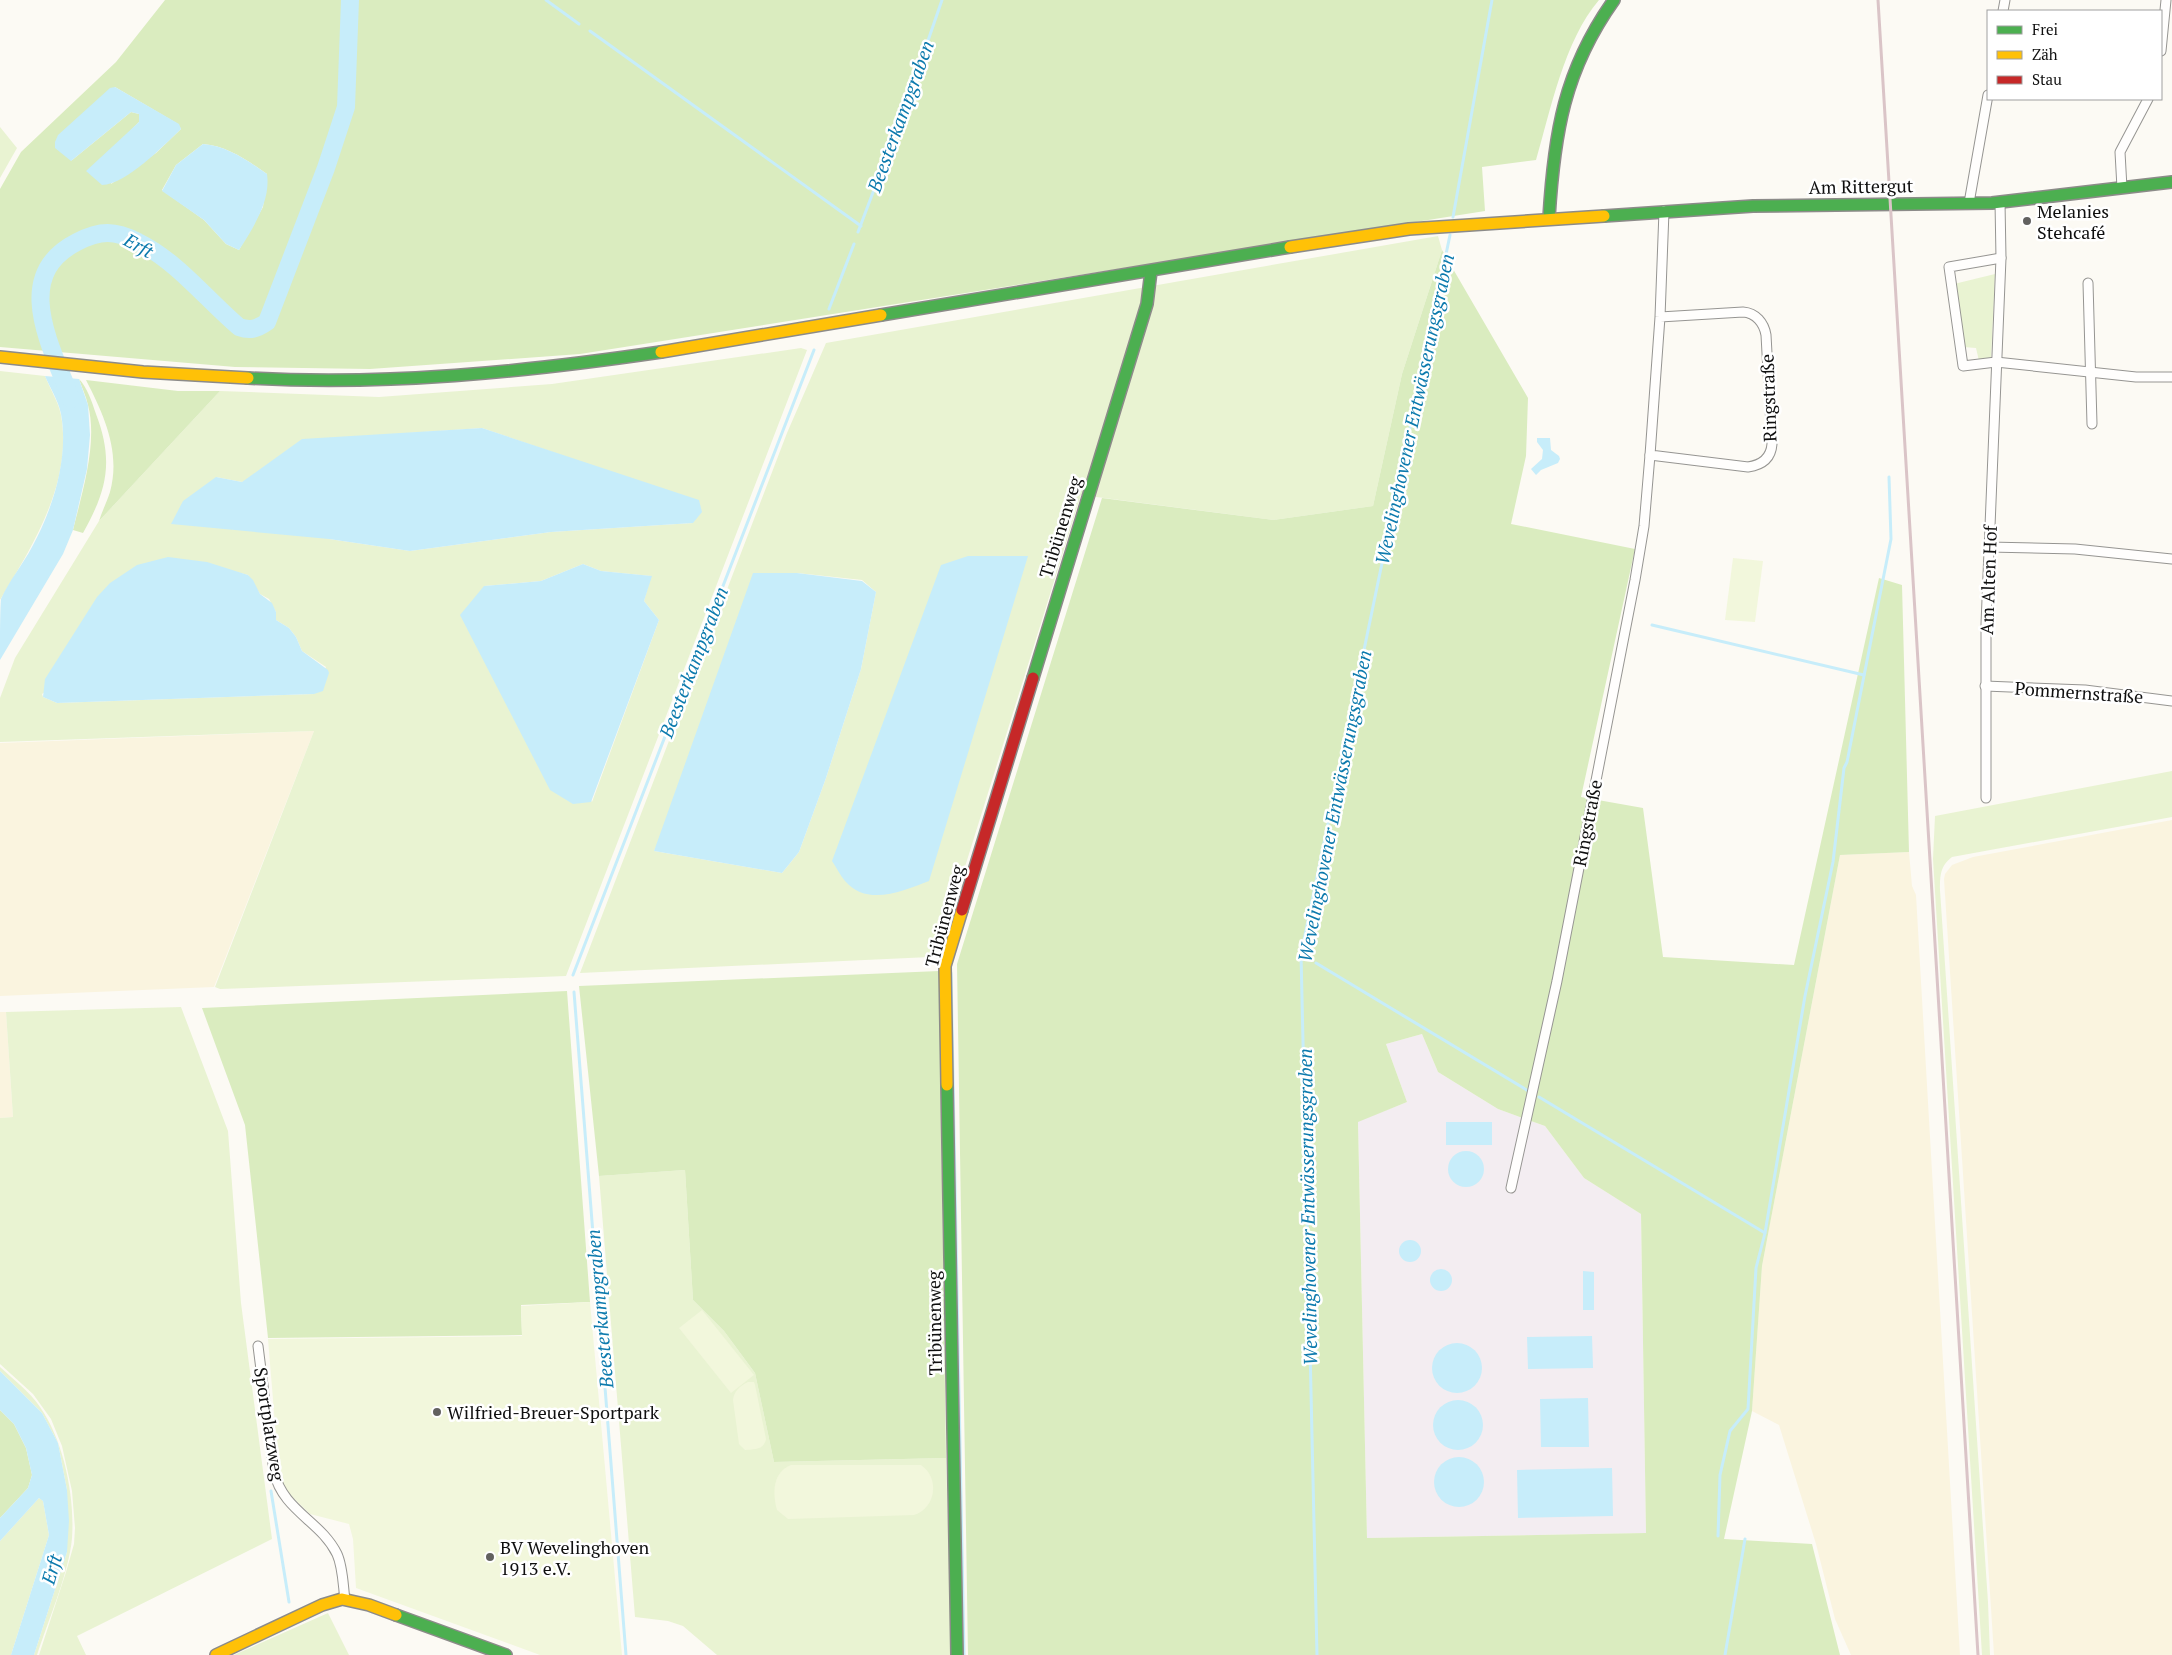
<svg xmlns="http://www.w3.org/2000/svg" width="2172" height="1655" viewBox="0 0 2172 1655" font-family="'PT Serif',serif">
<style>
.industrial{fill:#f3edf1}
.farmland{fill:#faf4df}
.green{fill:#e9f3d2;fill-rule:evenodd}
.forest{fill:#daecbf;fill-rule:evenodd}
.pitch{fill:#f2f7dc}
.water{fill:#c7edfa}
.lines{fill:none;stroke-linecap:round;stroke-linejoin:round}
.stream{stroke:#c7edfa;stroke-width:3}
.river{stroke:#c7edfa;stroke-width:18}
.street-casing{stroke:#969592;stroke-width:11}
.fast-casing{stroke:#8c8b89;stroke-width:14}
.slow-casing{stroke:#8c8b89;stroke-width:14}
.jam-casing{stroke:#8c8b89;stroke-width:14}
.street{stroke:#fffefd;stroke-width:9}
.fast{stroke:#4caf50;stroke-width:11}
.slow{stroke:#ffc107;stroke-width:11}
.jam{stroke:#c62828;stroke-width:11}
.rail{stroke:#dac4c7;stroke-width:3}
.poi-dot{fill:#62615f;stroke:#fff;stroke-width:2}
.labels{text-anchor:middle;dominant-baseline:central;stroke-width:5;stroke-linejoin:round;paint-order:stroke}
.street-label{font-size:18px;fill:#0f0f0f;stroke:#fff}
.poi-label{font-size:18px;fill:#0f0f0f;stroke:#fff;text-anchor:start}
.water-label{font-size:19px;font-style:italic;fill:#0c7aad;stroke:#fff}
</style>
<rect width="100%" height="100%" fill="#fcfaf4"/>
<path class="industrial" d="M1422,1034L1438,1072L1498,1109L1545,1126L1584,1178L1641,1214L1646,1533L1367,1538L1358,1121L1407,1102L1386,1044Z"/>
<g class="farmland">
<path d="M314,731L214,987L0,996V743Z"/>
<path d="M2172,820V1655H1994L1944,879L1945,874L1952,865L1973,857Z"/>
<path d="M1909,852L1912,886L1916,895L1960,1655H1851L1835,1619L1816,1544L1779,1425L1752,1411L1762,1266L1840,855Z"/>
<path d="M0,1012H6L13,1117L0,1118Z"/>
</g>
<g class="green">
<path d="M0,127L17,148L0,178Z"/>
<path d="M1438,236L1442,250L1402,374L1373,506L1273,520L1081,495L939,950L930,957L580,973L787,433L826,343ZM797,573L862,580L876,592L861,669L826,778L799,852L782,873L654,851Z"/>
<path d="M1995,274L1991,359L1979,361L1976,348L1963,347L1954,284Z"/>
<path d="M801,348L807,350L566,976L220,989L215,987L314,731L0,742V698L15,658L99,521L220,391L379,397L552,384ZM482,428L561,455L693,523L551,532L410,551L329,539L216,477L242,482L409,433ZM583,564L601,571L651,576L644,601L659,620L592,802L484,586L541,581ZM229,570L248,575L260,594L269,599L276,612V620L289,628L296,637L302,651L326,667L314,694L57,703L43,697L42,694Z"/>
<path d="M0,371L45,376C50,389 58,401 61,415C73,482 33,545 0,600Z"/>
<path d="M2172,771V817L1952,857C1940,866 1940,876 1940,890L1988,1602L1990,1655H1982L1933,859L1935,816Z"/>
<path d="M181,1007L228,1131L241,1303L272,1539L77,1636L86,1655H39L66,1572L74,1544L75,1528L72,1491L62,1446L51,1419L33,1394L0,1364V1118L13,1117L6,1012Z"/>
<path d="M685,1170L693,1300L724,1331L755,1373L774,1462L946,1458L952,1655H717L683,1626L668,1621L635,1617L599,1176Z"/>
<path d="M0,1367C14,1380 30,1392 40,1407C64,1441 75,1497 72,1538C69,1573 48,1621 37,1655H34L67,1552V1490L58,1443L42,1413L0,1371Z"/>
<path d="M39,1498L43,1501L49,1535L11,1655H0V1541Z"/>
<path d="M328,1613L349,1655H234Z"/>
</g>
<g class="forest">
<path d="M165,0H1599C1564,41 1551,109 1536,160L1482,167L1485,211L580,354L370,369L235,367L0,347V189L21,152L116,62ZM115,87L178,124L181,129L156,153L111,184L130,131L139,122V114L131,112L71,161ZM203,144C227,146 247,160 267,174L263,207L239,250L226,244L204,220L162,190L176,165Z"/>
<path d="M1442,250L1528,398L1526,456L1511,524L1635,549L1581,797L1643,808L1663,957L1794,965L1879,578L1902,585L1909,852L1840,855L1762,1266L1752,1411L1724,1539L1812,1544L1840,1655H968L957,964L1102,498L1273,520L1373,506L1402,374ZM1422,1034L1438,1072L1498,1109L1545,1126L1584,1178L1641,1214L1646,1533L1367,1538L1358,1122L1407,1102L1386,1044Z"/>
<path d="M79,379C87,387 92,402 96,414C114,461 107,490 83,533L73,530C82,493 98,443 88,405C86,396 82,388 79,379Z"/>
<path d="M86,380L178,391H220L99,521C102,511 107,502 110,492C121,452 104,415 86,380Z"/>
<path d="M939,971L946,1458L774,1462L755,1373L724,1331L693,1300L685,1170L599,1176L579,986Z"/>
<path d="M567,991L590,1302L521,1305L522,1335L268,1338L245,1125L202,1008Z"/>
<path d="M0,1410L14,1424L26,1448L32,1475L28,1488L0,1518Z"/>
</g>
<g class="pitch">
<path d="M1733,558L1763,561L1755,622L1725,620Z"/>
<path d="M590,1302L622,1655H540L356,1588L353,1539L349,1524L310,1514L280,1485L268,1339L522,1336L521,1306Z"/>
<path d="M702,1310L754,1375L731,1393L679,1328Z"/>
<path d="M748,1382H754L755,1385L766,1439C764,1450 754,1449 745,1450L739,1444L733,1400C734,1391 740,1386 748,1382Z"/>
<path d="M791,1465H921C940,1478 936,1508 914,1515L788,1519L777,1510C772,1492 773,1472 791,1465Z"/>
</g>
<g class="water">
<path d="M115,87L179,124L181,129C163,146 127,184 102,185L86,171L139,122V114L131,112L71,161L55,148V142L58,135L110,88Z"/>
<path d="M203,144C227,146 247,160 267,174C271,201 253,228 239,250L226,244L204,220L162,191L176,165Z"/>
<path d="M45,376L79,379L88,405L90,435L87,469L73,530L63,554L0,660C0,647 0,609 1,599C9,581 23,564 32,547C53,509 69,457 61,414C58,400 50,388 45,376Z"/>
<path d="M482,428L699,500L702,512L693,523L551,532L410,551L329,539L171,524L183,501L216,477L242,482L302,439Z"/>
<path d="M1537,438H1550L1551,450L1559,456L1560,459L1558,463L1541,470L1536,475L1531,469L1542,459L1543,450L1537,442Z"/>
<path d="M968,556H1028L929,881C903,891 867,907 845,881C840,875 836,867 832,861L941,565Z"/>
<path d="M168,557L207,562L248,575L253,580L260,594L272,603L276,612V620L289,628L296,637L302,651L328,670L329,673L323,691L314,694L57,703L43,697L45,679L97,597L110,583L137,565Z"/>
<path d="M583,564L601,571L652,576L644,601L659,620L591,802L573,804L550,790L460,615L484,586L541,581Z"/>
<path d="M753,573H797L862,581L876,592L861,669L826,778L799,852L782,873L654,851Z"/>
<rect x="1446" y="1122" width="46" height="23"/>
<circle cx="1466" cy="1169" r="18"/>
<circle cx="1410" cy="1251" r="11"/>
<circle cx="1441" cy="1280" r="11"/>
<path d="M1583,1271L1594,1272V1310H1583Z"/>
<path d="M1592,1336L1593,1368L1528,1369L1527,1337Z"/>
<circle cx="1457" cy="1368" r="25"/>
<path d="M0,1371L42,1413L58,1443L67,1490L69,1521L67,1552L34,1655H11L49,1535L43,1501L39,1498L0,1541V1518L28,1488L32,1475L26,1448L14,1424L0,1410Z"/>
<path d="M1588,1398L1589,1447H1541L1540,1399Z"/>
<circle cx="1458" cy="1425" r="25"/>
<circle cx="1459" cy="1482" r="25"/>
<path d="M1612,1468L1613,1516L1518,1518L1517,1470Z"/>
</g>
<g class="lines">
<g class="stream">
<path d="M546,0L579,24"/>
<path d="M590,31L861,226"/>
<path d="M1453,217L1492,0"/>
<path d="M858,232L902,116L942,0"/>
<path d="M829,309L854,244"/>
<path d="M1652,625L1864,675"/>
<path d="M1302,954L1309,958"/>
<path d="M1316,963L1530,1092"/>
<path d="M951,973L964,1655"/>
<path d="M573,975L814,350"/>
<path d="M574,992L626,1655"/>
<path d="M1539,1097L1765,1233L1756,1268L1748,1409L1730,1431L1720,1475L1718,1536"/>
<path d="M1765,1233L1805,996L1833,862L1844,768L1847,762L1891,539L1889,477"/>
<path d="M271,1491L289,1602"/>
<path d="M1317,1655L1301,954L1450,235"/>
<path d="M1725,1655L1745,1539"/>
</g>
<path class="river" d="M71,399C52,347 10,276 77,242C100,230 115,230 138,242C177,261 206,299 239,327C250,331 257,329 267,322L326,168L346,107L350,0"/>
<g class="street-casing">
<g id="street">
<path d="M2003,11L2005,0"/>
<path d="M2161,51L2166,0"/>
<path d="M2122,188L2120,152L2148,99"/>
<path d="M1969,203L1988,95"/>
<path d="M2001,258L1949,267L1963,366L1996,362L2136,377H2172"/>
<path d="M2088,283L2092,424"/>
<path d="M1660,317L1743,312C1756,313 1764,323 1766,335L1772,444C1771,458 1762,465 1748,467L1650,455L1660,317L1664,211"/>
<path d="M1989,547L2075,549L2172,559"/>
<path d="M1985,686L2085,690L2172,701"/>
<path d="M1986,798V624L2001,258L2000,202"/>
<path d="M1511,1188L1557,981L1635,580L1644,526L1650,455"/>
<path d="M258,1346L274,1472C283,1511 321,1521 337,1554C343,1567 343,1585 345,1600"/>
</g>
</g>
<g class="fast-casing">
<g id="fast">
<path d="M1604,216L1753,206L1992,203L2172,182"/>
<path d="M1549,218C1554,134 1564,70 1614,0"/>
<path d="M881,315L1290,247"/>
<path d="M248,378C386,386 524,372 661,352"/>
<path d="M1033,678L1147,304L1151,271"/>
<path d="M947,1085L957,1655"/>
<path d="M396,1615L506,1655"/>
</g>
</g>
<g class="slow-casing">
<g id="slow">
<path d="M1290,247L1409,229L1604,216"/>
<path d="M661,352L881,315"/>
<path d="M0,357L143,372L248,378"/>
<path d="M947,1085L945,966L962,910"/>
<path d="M216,1655L322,1605L342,1599L369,1605L396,1615"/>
</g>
</g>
<g class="jam-casing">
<path id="jam" d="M962,910L1033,678"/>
</g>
<use href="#street" class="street"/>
<use href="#fast" class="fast"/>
<use href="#slow" class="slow"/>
<use href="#jam" class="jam"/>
<path class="rail" d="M1878,0L1978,1655"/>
</g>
<g class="poi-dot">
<circle cx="2027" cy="221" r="5"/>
<circle cx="437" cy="1412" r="5"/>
<circle cx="490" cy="1557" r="5"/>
</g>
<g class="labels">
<g class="street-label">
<text transform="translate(1861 186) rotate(-1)">Am Rittergut</text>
<text transform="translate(1768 398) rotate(-92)">Ringstraße</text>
<text transform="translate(1060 527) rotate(-73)">Tribünenweg</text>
<text transform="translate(1988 580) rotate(-88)">Am Alten Hof</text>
<text transform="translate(2079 692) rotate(4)">Pommernstraße</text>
<text transform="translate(1587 823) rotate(-79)">Ringstraße</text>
<text transform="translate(944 916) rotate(-75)">Tribünenweg</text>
<text transform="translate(934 1323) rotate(-91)">Tribünenweg</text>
<text transform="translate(270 1424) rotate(81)">Sportplatzweg</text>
</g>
<g class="poi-label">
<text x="2037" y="211">Melanies<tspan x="2037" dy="21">Stehcafé</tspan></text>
<text x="447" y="1412">Wilfried-Breuer-Sportpark</text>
<text x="500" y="1547">BV Wevelinghoven<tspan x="500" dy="21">1913 e.V.</tspan></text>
</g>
<g class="water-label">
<text transform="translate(900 116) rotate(-70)">Beesterkampgraben</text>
<text transform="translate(139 245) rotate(29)">Erft</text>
<text transform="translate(1414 409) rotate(-78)">Wevelinghovener Entwässerungsgraben</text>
<text transform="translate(693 662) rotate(-69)">Beesterkampgraben</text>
<text transform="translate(1334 806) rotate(-79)">Wevelinghovener Entwässerungsgraben</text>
<text transform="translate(1307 1207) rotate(-91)">Wevelinghovener Entwässerungsgraben</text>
<text transform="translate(599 1309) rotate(-95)">Beesterkampgraben</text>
<text transform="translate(51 1569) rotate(-74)">Erft</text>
</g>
</g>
<rect x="1987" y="10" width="175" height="90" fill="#ffffff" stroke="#9f9f9f"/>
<rect x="1997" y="26" width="25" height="8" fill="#4caf50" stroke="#9f9f9f"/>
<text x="2032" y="35" font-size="15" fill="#0f0f0f">Frei</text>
<rect x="1997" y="51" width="25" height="8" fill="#ffc107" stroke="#9f9f9f"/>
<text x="2032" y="60" font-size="15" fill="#0f0f0f">Zäh</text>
<rect x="1997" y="76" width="25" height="8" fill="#c62828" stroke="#9f9f9f"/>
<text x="2032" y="85" font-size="15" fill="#0f0f0f">Stau</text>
</svg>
